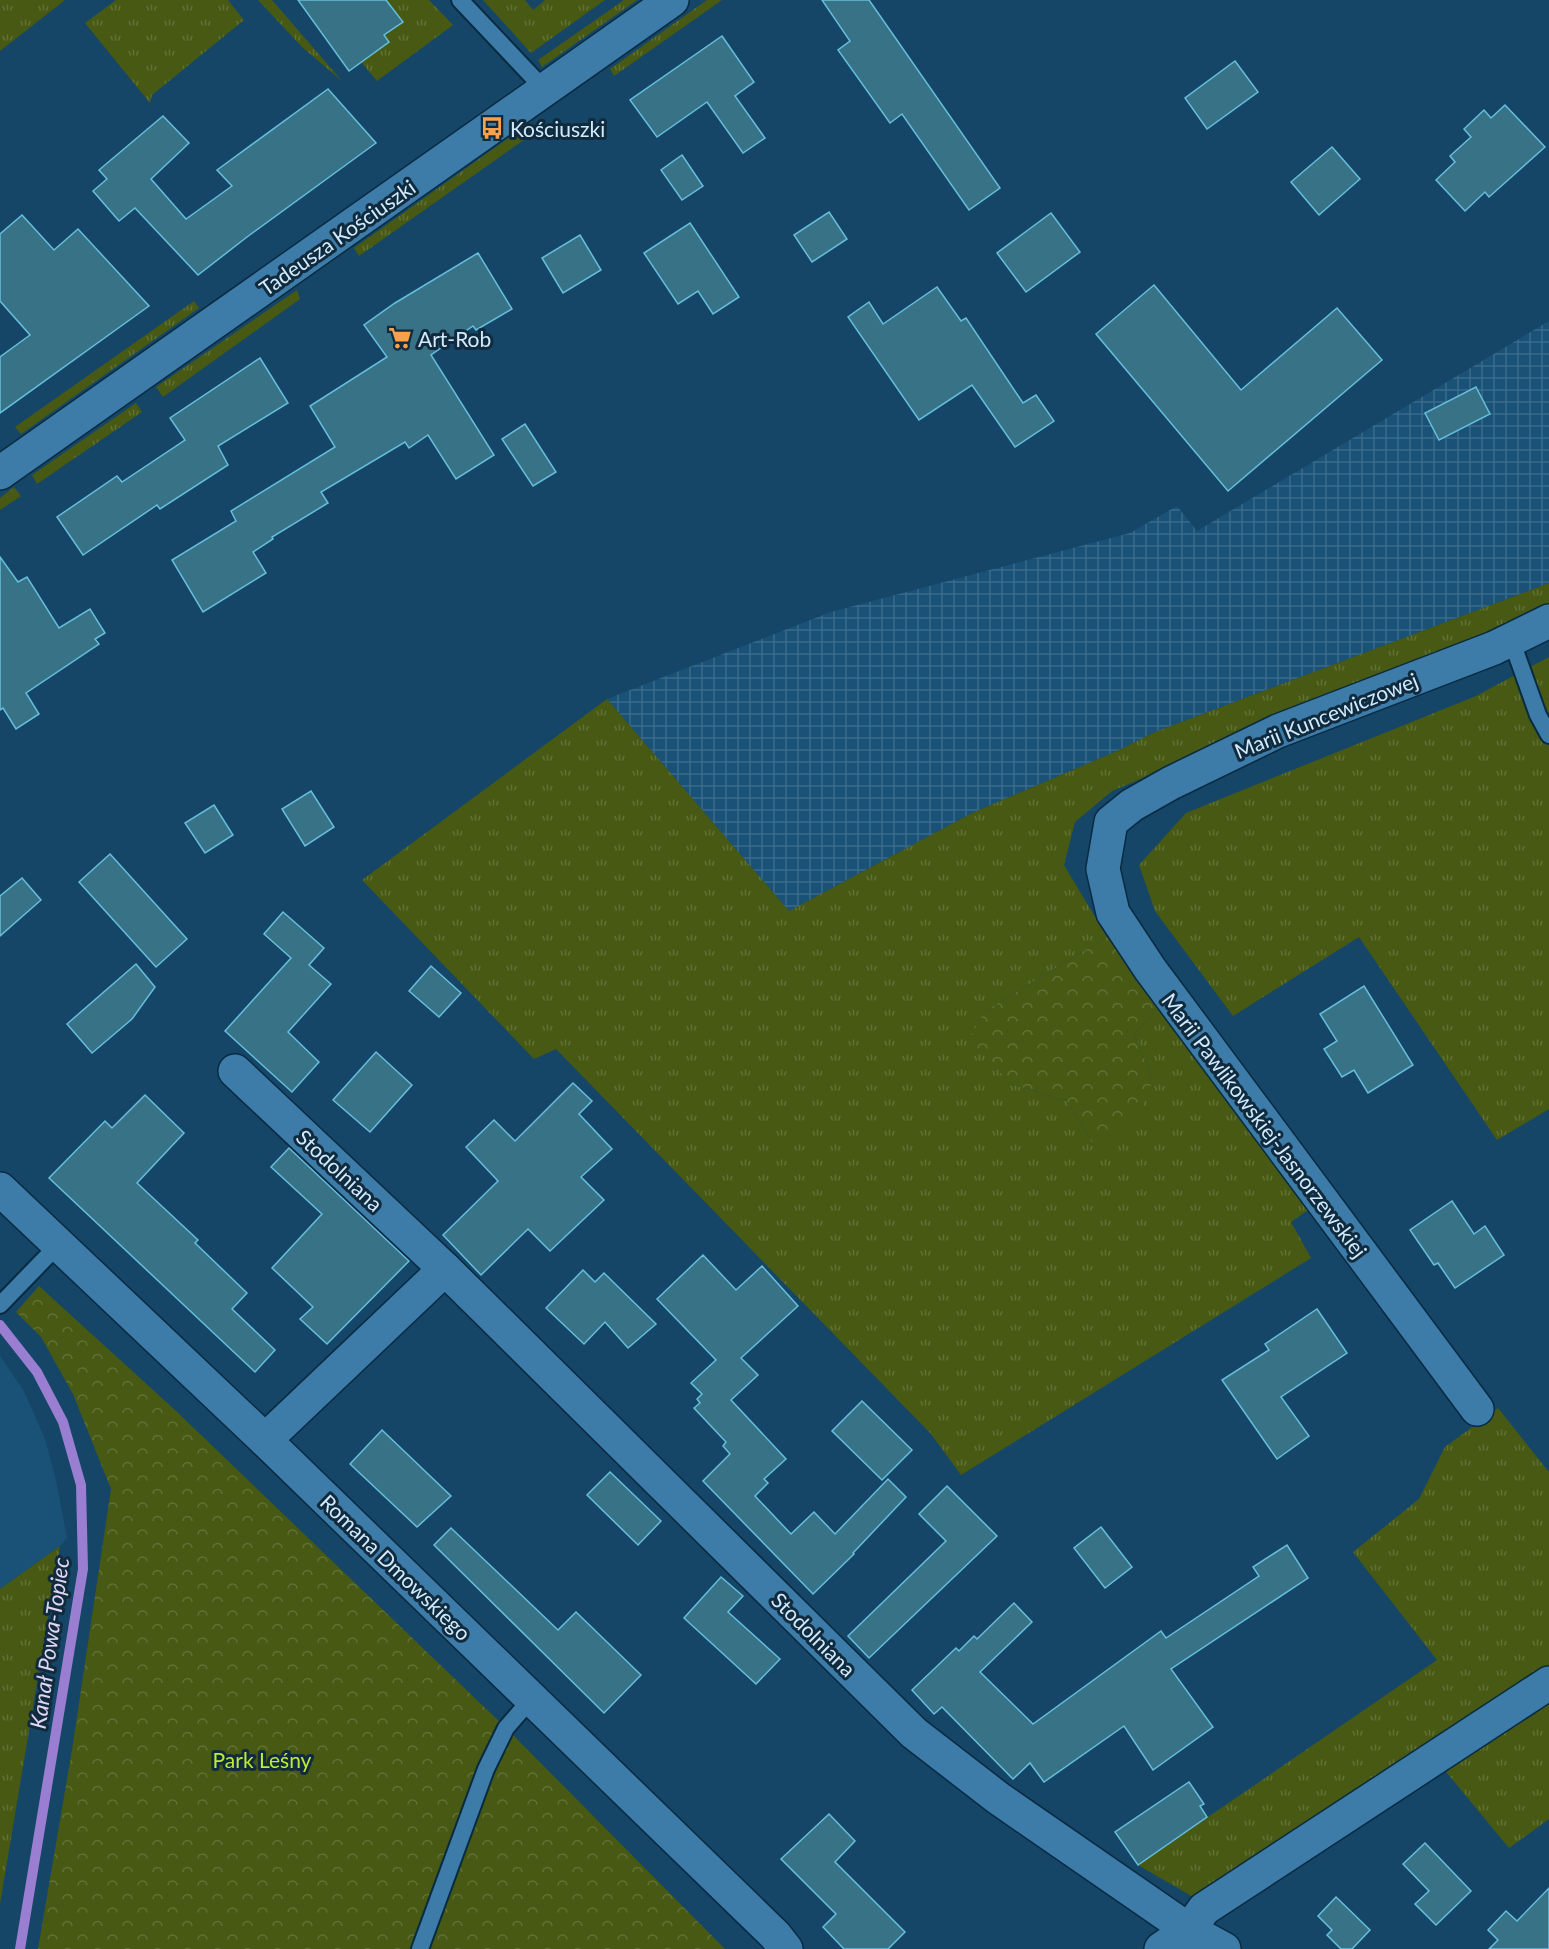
<svg xmlns="http://www.w3.org/2000/svg" width="1549" height="1949" viewBox="0 0 1549 1949" font-family="Lato,sans-serif">
<style>
.built{fill:#1a5176}
.industrial{fill:url(#industrial-grid)}
.grass{fill:url(#grass-tufts)}
.forest{fill:url(#forest-crowns)}
.lines{fill:none;stroke-linecap:round;stroke-linejoin:round}
.stream{stroke:#9a7ed1;stroke-width:10}
.building{fill:#387286;stroke:#66bedc;stroke-width:1.5}
.service-casing{stroke:#092b42;stroke-width:20}
.minor-casing{stroke:#092b42;stroke-width:36}
.tertiary-casing{stroke:#092b42;stroke-width:36}
.service{stroke:#3d7ba8;stroke-width:16}
.minor{stroke:#3d7ba8;stroke-width:33}
.tertiary{stroke:#3d7ba8;stroke-width:33}
.labels{text-anchor:middle;dominant-baseline:central;stroke-width:6;stroke-linejoin:round;paint-order:stroke}
.poi-label{font-size:21px;fill:#d1eafe;stroke:#112b3e;text-anchor:start}
.street-label{font-size:21px;fill:#d1eafe;stroke:#112b3e}
.park-label{font-size:21px;fill:#bfea35;stroke:#112b3e}
.water-label{font-size:22px;font-style:italic;fill:#e0d6f2;stroke:#112b3e}
</style>
<defs>
<pattern id="industrial-grid" width="8" height="8" patternUnits="userSpaceOnUse" patternTransform="scale(1.5)"><rect width="8" height="8" fill="#1a5176"/><path d="M0 4h8M4 0v8" fill="none" stroke="#3a6a8b"/></pattern>
<pattern id="grass-tufts" width="24" height="20" patternUnits="userSpaceOnUse" patternTransform="scale(1.5)"><rect width="24" height="20" fill="#475912"/><path d="M3 7l-1-3M5 7V3M7 7l1-3M15 17l-1-3M17 17v-4M19 17l1-3" fill="none" stroke="#607136"/></pattern>
<pattern id="forest-crowns" width="20" height="18" patternUnits="userSpaceOnUse" patternTransform="scale(1.5)"><rect width="20" height="18" fill="#475912"/><path d="M2 6a3 3 0 1 1 6 0M12 15a3 3 0 1 1 6 0" fill="none" stroke="#607136"/></pattern>
</defs>
<rect width="100%" height="100%" fill="#154667"/>
<path class="built" d="M0,1356L24,1391L45,1439L56,1480L67,1538L60,1546L0,1589Z"/>
<path class="industrial" d="M1549,321V583L1155,732L1117,751L972,813L789,911L607,699L831,612L1130,533L1177,506L1197,531Z"/>
<g class="grass">
<path d="M0,0H65L0,51Z"/>
<path d="M116,0H228L244,20L152,95L150,103L85,23Z"/>
<path d="M258,0H272L342,81L303,48Z"/>
<path d="M386,0H429L453,25L377,81L361,62L389,42L384,35L402,22Z"/>
<path d="M483,0H525L533,10L545,0H605L531,53Z"/>
<path d="M624,0H637L542,67L538,60Z"/>
<path d="M707,0H722L614,76L610,69Z"/>
<path d="M531,122L538,130L359,256L354,248Z"/>
<path d="M297,290L300,299L163,397L156,387Z"/>
<path d="M194,301L199,308L21,434L15,427Z"/>
<path d="M136,403L142,412L37,484L32,475Z"/>
<path d="M14,487L21,496L0,510V498Z"/>
<path d="M1549,583V608L1112,791L1075,822L1064,865L1107,937L985,1011L1011,1084L1067,1101L1095,1147L1153,1079L1134,1034L1163,1003L1314,1206L1291,1222L1311,1258L961,1475L931,1434L556,1049L534,1059L362,880L607,699L789,911L972,813L1117,751L1155,732Z"/>
<path d="M1549,657V1109L1497,1140L1359,937L1233,1016L1155,911L1139,865L1186,813L1476,696Z"/>
<path d="M1498,1408L1549,1472V1672L1200,1901L1138,1865L1437,1660L1353,1552L1419,1499L1445,1447Z"/>
<path d="M60,1546L0,1904V1589Z"/>
<path d="M1549,1700V1819L1509,1848L1442,1767Z"/>
</g>
<g class="forest">
<path d="M1107,937L1150,985L1163,1003L1134,1034L1153,1079L1139,1116L1095,1147L1067,1101L1011,1084L969,1039L985,1011Z"/>
<path d="M39,1286L175,1410L506,1728L725,1949H38L72,1750L111,1489L73,1394L41,1337L16,1312Z"/>
</g>
<g class="lines">
<path class="stream" d="M0,1325L37,1372L63,1422L81,1485L83,1569L20,1949"/>
</g>
<g class="building">
<path d="M298,0H386L403,22L384,35L389,42L349,71Z"/>
<path d="M822,0H869L1000,188L969,210L902,114L890,123L838,50L850,41Z"/>
<path d="M722,36L754,82L735,96L765,138L743,153L707,102L657,137L630,100Z"/>
<path d="M1235,61L1258,92L1207,129L1185,98Z"/>
<path d="M328,89L376,143L247,237L198,275L135,208L119,221L93,191L107,179L99,170L163,116L189,143L151,179L186,219L232,186L217,170Z"/>
<path d="M1505,105L1545,147L1489,197L1485,192L1465,211L1436,180L1455,162L1450,156L1471,137L1464,129L1484,110L1491,118Z"/>
<path d="M1332,147L1360,179L1319,215L1291,182Z"/>
<path d="M682,155L703,186L682,200L661,170Z"/>
<path d="M829,212L847,239L812,262L794,235Z"/>
<path d="M1051,213L1080,252L1026,292L997,253Z"/>
<path d="M22,215L54,250L78,229L149,306L0,413V357L30,335L0,301V234Z"/>
<path d="M690,223L739,297L713,314L698,291L678,304L644,253Z"/>
<path d="M580,235L601,270L563,293L542,258Z"/>
<path d="M478,253L512,309L476,330L473,326L431,355L494,455L456,479L428,435L409,448L405,442L321,492L328,503L272,537L273,539L253,552L266,573L203,612L172,560L236,521L231,511L335,447L310,406L387,357L364,325L395,303Z"/>
<path d="M1154,285L1241,390L1337,308L1382,360L1228,491L1096,334Z"/>
<path d="M937,287L961,321L966,318L1023,403L1036,395L1054,421L1015,447L972,385L919,420L848,317L869,302L883,324Z"/>
<path d="M260,358L288,403L218,446L228,465L160,509L157,505L83,555L57,517L117,476L122,482L185,440L170,418Z"/>
<path d="M1476,387L1490,414L1439,440L1425,413Z"/>
<path d="M525,424L556,472L533,486L502,439Z"/>
<path d="M0,557L18,582L27,577L59,628L90,609L105,633L95,639L99,644L26,693L39,714L16,729L3,708L0,710Z"/>
<path d="M311,791L334,827L305,846L282,809Z"/>
<path d="M214,805L233,835L205,853L185,823Z"/>
<path d="M110,854L187,939L156,967L79,882Z"/>
<path d="M22,878L41,900L0,936V896Z"/>
<path d="M283,912L324,948L309,965L331,984L288,1032L319,1062L292,1092L225,1031L291,958L264,934Z"/>
<path d="M136,964L155,987L132,1019L92,1053L67,1024Z"/>
<path d="M431,966L461,993L439,1017L409,991Z"/>
<path d="M1364,986L1413,1065L1368,1093L1354,1070L1342,1077L1324,1049L1337,1041L1320,1014Z"/>
<path d="M376,1052L412,1085L370,1132L333,1100Z"/>
<path d="M573,1083L592,1101L579,1114L612,1149L581,1177L604,1200L550,1251L528,1229L481,1275L443,1235L498,1181L466,1147L494,1120L515,1141Z"/>
<path d="M145,1095L184,1133L137,1183L198,1240L195,1243L247,1293L232,1309L275,1350L255,1372L49,1178L105,1121L112,1128Z"/>
<path d="M289,1148L409,1261L327,1344L300,1319L313,1307L272,1268L322,1214L271,1167Z"/>
<path d="M1452,1201L1474,1234L1485,1226L1504,1255L1455,1288L1438,1263L1434,1265L1410,1230Z"/>
<path d="M703,1255L736,1290L762,1266L798,1306L741,1358L758,1375L731,1400L786,1459L764,1479L768,1483L755,1496L791,1534L814,1512L835,1534L888,1479L906,1497L853,1553L854,1554L813,1594L703,1481L730,1454L723,1446L726,1442L694,1408L700,1403L697,1399L702,1394L691,1383L716,1360L657,1299Z"/>
<path d="M583,1270L595,1282L604,1273L656,1324L628,1348L605,1322L584,1344L546,1308Z"/>
<path d="M1317,1309L1347,1353L1281,1397L1309,1436L1277,1459L1222,1380L1269,1350L1265,1344Z"/>
<path d="M862,1401L912,1450L882,1480L832,1431Z"/>
<path d="M382,1430L451,1496L417,1527L350,1464Z"/>
<path d="M610,1472L661,1521L638,1545L587,1495Z"/>
<path d="M947,1486L997,1536L869,1658L848,1636L946,1541L919,1514Z"/>
<path d="M1101,1527L1132,1567L1105,1588L1074,1548Z"/>
<path d="M451,1528L558,1630L576,1612L641,1675L604,1713L434,1545Z"/>
<path d="M1287,1545L1308,1578L1171,1669L1213,1727L1153,1770L1124,1726L1044,1782L1030,1763L1013,1779L942,1707L934,1714L912,1690L956,1648L959,1651L974,1636L977,1639L1014,1603L1032,1622L980,1672L1033,1724L1161,1631L1166,1638L1259,1576L1253,1567Z"/>
<path d="M721,1577L743,1596L728,1612L780,1659L756,1684L684,1618Z"/>
<path d="M1189,1782L1204,1804L1200,1806L1207,1817L1138,1865L1115,1832Z"/>
<path d="M829,1814L855,1841L835,1862L905,1932L888,1949H844L823,1927L836,1914L781,1859Z"/>
<path d="M1425,1843L1471,1891L1436,1925L1415,1904L1429,1891L1403,1864Z"/>
<path d="M1549,1888V1949H1489L1498,1940L1488,1930L1506,1911L1517,1921Z"/>
<path d="M1336,1897L1370,1930L1352,1949H1341L1327,1935L1332,1930L1318,1916Z"/>
</g>
<g class="lines">
<g class="service-casing">
<g id="service">
<path d="M460,0L545,90"/>
<path d="M1511,639L1538,715L1549,735"/>
<path d="M0,1305L58,1245"/>
<path d="M420,1949L486,1769L506,1728L532,1698"/>
</g>
</g>
<g class="minor-casing">
<g id="minor">
<path d="M235,1071L445,1269L914,1733L998,1798L1189,1930L1224,1949"/>
<path d="M1477,1409L1150,969L1113,913L1103,869L1111,822L1132,805L1171,783L1278,731L1494,648L1549,621"/>
<path d="M265,1440L445,1269"/>
<path d="M1161,1949L1189,1930L1204,1909L1549,1683"/>
</g>
</g>
<g class="tertiary-casing">
<g id="tertiary">
<path d="M0,473L672,0"/>
<path d="M0,1189L265,1440L775,1935L786,1949"/>
</g>
</g>
<use href="#service" class="service"/>
<use href="#minor" class="minor"/>
<use href="#tertiary" class="tertiary"/>
</g>
<defs>
<g id="bus-bare" transform="scale(1.8)"><path d="M-5-6H5V4H4V6H2V4H-2V6H-4V4H-5ZM-3.5-4V0h7V-4ZM-3.5 1.2v1.5H-2V1.2ZM2 1.2v1.5H3.5V1.2Z" fill="#f8a14a" stroke="#112b3e" stroke-width="2.5" paint-order="stroke"/></g>
<g id="supermarket-bare" transform="scale(1.8)"><path d="M-6-5.5h2.5l.6 2H6L4.5 2H-2.5L-4.4-4H-6ZM-1.5 3.2a1.3 1.3 0 1 0 .1 0ZM3 3.2a1.3 1.3 0 1 0 .1 0Z" fill="#f8a14a" stroke="#112b3e" stroke-width="2.5" paint-order="stroke"/></g>
</defs>
<g fill-rule="evenodd">
<use href="#bus-bare" x="492" y="128"/>
<use href="#supermarket-bare" x="400" y="338"/>
</g>
<g class="labels">
<g class="poi-label">
<text x="510" y="128">Kościuszki</text>
<text x="418" y="338">Art-Rob</text>
</g>
<g class="street-label">
<text transform="translate(337 237) rotate(-35)">Tadeusza Kościuszki</text>
<text transform="translate(1326 715) rotate(-22)">Marii Kuncewiczowej</text>
<text transform="translate(1265 1125) rotate(53)">Marii Pawlikowskiej-Jasnorzewskiej</text>
<text transform="translate(340 1170) rotate(43)">Stodolniana</text>
<text transform="translate(396 1567) rotate(44)">Romana Dmowskiego</text>
<text transform="translate(814 1634) rotate(45)">Stodolniana</text>
</g>
<g class="park-label">
<text x="262" y="1759">Park Leśny</text>
</g>
<g class="water-label">
<text transform="translate(49 1643) rotate(-82)">Kanał Powa-Topiec</text>
</g>
</g>
</svg>
